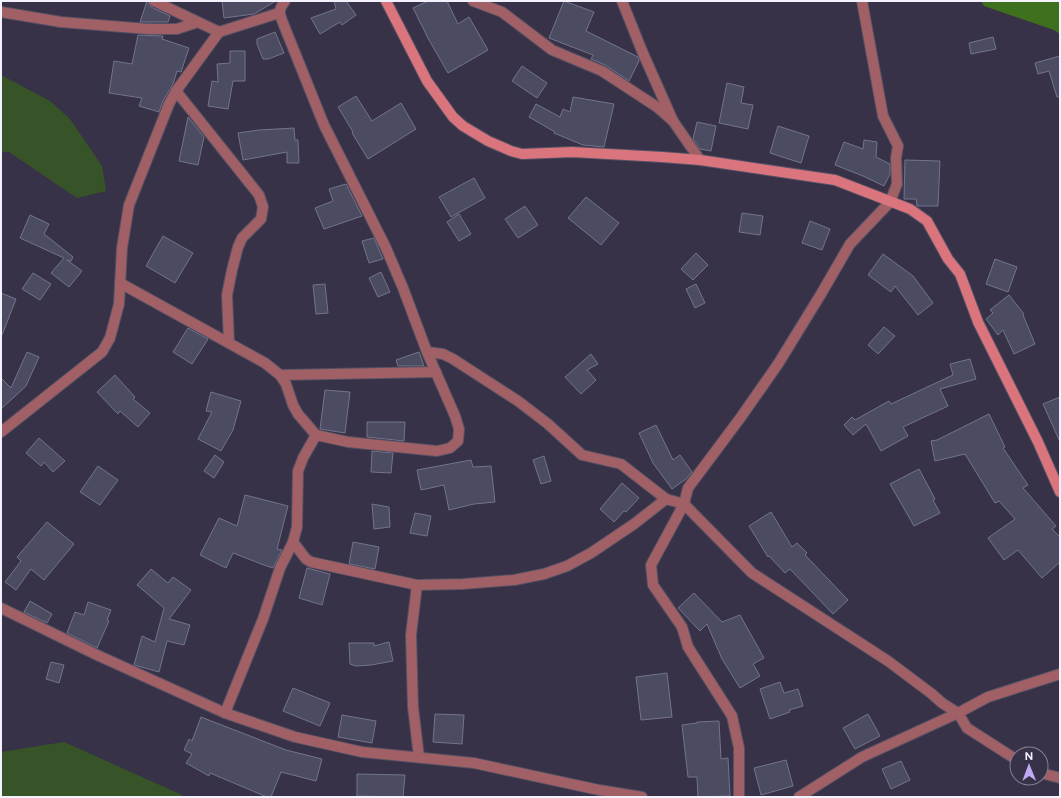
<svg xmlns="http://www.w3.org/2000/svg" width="1061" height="798" viewBox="0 0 1061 798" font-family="Figtree,sans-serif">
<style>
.green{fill:#375328}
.forest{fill:#3f701e}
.building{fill:#4b4c62;stroke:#73748c}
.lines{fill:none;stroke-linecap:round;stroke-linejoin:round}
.minor-casing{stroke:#555164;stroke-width:12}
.secondary-casing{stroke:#555164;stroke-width:12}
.minor{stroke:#a06065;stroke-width:10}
.secondary{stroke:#da757e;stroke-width:10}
</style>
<rect width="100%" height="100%" fill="#373247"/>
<g class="green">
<path d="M1,75L50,101L70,119L102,166L106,191L77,198L9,152H1Z"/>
<path d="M64,742L180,794L183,797H1V752Z"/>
</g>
<path class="forest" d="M981,1H1060V34L1054,30L984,6Z"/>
<g class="building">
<path d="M147,1L151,7L170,16L168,22H140Z"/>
<path d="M222,1H276L254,14L224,18Z"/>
<path d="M334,1H346L356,15L342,25L340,22L320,34L311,18L336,9Z"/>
<path d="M428,1H447L458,24L469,17L488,50L448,73L429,40L413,8Z"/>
<path d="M564,1L594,12L586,31L638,57L639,61L629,81L605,65L591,59L593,55L549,38Z"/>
<path d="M275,32L284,53L268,59H263L257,44V39Z"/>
<path d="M138,35L163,36L162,39L189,48L181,72L177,71L173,84L163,101L159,112L139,106L142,98L109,93L114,61L132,64Z"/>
<path d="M993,37L996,49L971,54L969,43Z"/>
<path d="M230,51H245V81H233L228,109L208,106L212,81L218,82L217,64L230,63Z"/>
<path d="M1060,56V97H1057L1049,71L1038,74L1035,63Z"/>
<path d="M522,66L547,83L537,98L512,81Z"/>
<path d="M727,83L744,87L741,103L753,105L748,129L719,123Z"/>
<path d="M356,96L372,121L401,103L416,129L368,159L352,133L353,132L338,107Z"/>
<path d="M573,97L614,104L604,147L583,145L554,133L555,132L529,117L536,104L560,117L563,109L570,112Z"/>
<path d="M188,117L204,137L198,165L179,161Z"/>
<path d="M697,122L716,126L711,151L700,149L693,139Z"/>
<path d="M778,126L809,136L801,163L770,153Z"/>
<path d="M294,128L295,140H298L299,163H287V152L243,160L238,133L259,130Z"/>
<path d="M864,140L877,142L876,157L890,164V174L884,186L863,176L835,165L844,142L863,149Z"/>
<path d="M905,160L940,161L938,206H917L916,199H904Z"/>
<path d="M474,178L485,198L451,217L439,197Z"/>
<path d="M346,184L362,216L324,229L315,208L333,201L329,189Z"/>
<path d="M586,197L619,223L601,245L568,218Z"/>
<path d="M525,206L538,225L518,238L505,219Z"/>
<path d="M742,213L763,216L760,235L739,232Z"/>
<path d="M459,214L471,234L459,241L447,222Z"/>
<path d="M30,215L49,224L44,234L73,257L71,261L67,260L82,271L69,287L51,273L64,258L20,238Z"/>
<path d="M810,221L830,229L822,250L802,243Z"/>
<path d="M163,236L193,253L175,283L146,266Z"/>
<path d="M374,238L383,259L369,263L362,241Z"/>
<path d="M696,253L708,265L693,280L681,269Z"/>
<path d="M883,254L913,276L933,303L918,315L895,286L891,292L868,275Z"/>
<path d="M995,259L1017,267L1008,292L986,284Z"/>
<path d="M381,272L390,292L378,297L369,278Z"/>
<path d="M33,273L51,284L40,300L22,289Z"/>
<path d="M325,284L328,313L316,314L313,285Z"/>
<path d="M696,284L705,303L695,308L686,289Z"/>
<path d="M1,293L16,299L2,335H1Z"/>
<path d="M1009,295L1024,314L1023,315L1035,344L1014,354L1003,330L998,335L986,319L993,313L990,310Z"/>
<path d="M884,327L895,336L878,354L868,345Z"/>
<path d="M188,328L208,339L192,364L173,352Z"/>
<path d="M27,352L39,357L26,386L1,409V378L11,388Z"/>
<path d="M419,352L424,366H398L396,360Z"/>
<path d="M591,354L598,364L587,370L596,380L581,394L565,377Z"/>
<path d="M970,359L976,379L940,389L948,406L903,427L908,436L881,451L866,424L853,435L844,425L852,417L855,420L889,401L891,404L953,375L950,364Z"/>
<path d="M115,375L135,397L133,399L150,413L138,427L120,411L118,414L97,392Z"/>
<path d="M325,390L350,392L345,433L320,429Z"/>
<path d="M211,392L241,401L233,430L221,451L198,439L212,412L206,411Z"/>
<path d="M1060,397V442L1043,404Z"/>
<path d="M989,414L1005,447L1003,448L1028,485L1023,488L1056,526L1052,529L1060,537V562L1042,578L1018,550L1004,560L988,538L1015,519L999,501L995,503L965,454L935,461L931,441L937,440Z"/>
<path d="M367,422H405L404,441L367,437Z"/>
<path d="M656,425L673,460L680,455L692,472L686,479L672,489L653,463L639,433Z"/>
<path d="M39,438L65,461L53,472L44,462L41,466L26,453Z"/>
<path d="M372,451L393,453L391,473L371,472Z"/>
<path d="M215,455L224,462L214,478L204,471Z"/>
<path d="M544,456L551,481L541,484L533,460Z"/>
<path d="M471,460L473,467L491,466L495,502L474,504L449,510L444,485L421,490L417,470Z"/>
<path d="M98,466L118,480L100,505L80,492Z"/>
<path d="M919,469L935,499L933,500L940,513L914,526L890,484Z"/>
<path d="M622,483L639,498L626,512L624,511L614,522L600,509Z"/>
<path d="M245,495L288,506L277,549L282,550L273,568L264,565L233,553L226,568L200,555L219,518L237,526Z"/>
<path d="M372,504L389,507L390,527L374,529Z"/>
<path d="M771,512L792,547L797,543L807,553L805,555L848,600L833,614L790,569L785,573L769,556L768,557L749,526Z"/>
<path d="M415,513L431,516L427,536L410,533Z"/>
<path d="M47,522L74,544L44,580L31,569L16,590L5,582L21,561L17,557Z"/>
<path d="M353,542L379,547L375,569L349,564Z"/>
<path d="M307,568L330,574L322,605L299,598Z"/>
<path d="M151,569L168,583L173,577L191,590L169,619L190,625L184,645L167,641L159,672L134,665L142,636L155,642L164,608L137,585Z"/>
<path d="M694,593L722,622L740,615L764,658L753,664L760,676L740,688L722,659L707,624L700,631L678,608Z"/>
<path d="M30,601L52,614L47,623L24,612Z"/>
<path d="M88,602L111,610L107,620L109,621L97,648L67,633L75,612L84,615Z"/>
<path d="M389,642L393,661L371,665L356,666L350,664L349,643H374V646Z"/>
<path d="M51,662L64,665L59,683L46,679Z"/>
<path d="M667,673L672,717L641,720L636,677Z"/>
<path d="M780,682L784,693L798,689L803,706L789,710L790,712L770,719L760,689Z"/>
<path d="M293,688L330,703L320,726L283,711Z"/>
<path d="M435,714L464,715L462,744L433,742Z"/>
<path d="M868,714L880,736L855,749L843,728Z"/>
<path d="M342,715L376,721L372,743L338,737Z"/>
<path d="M201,717L286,750L322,759L316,781L281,772L271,797H267L210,773L209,776L186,763L192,754L184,750L189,739L192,741Z"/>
<path d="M719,721L721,759L728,758L730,796L698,797L697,777H688L682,725L697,723V722Z"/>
<path d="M786,760L793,786L761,795L754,768Z"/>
<path d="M901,761L910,780L891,789L882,769Z"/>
<path d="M357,774L405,775L403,797L357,796Z"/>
</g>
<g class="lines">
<g class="minor-casing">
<g id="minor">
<path d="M154,1L219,32"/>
<path d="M473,1L502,12L552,50L602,71L657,107L673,121"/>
<path d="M622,1L642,51L673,121L700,160"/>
<path d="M1,12L61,22L148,29H177L198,22"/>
<path d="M176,91L259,195L263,207L261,219L242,238L238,247L232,270L227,295L229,342"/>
<path d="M120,283L265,363L280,375L286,384L293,405L298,414L316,435L348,442L437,451L450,448L458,441L459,429L455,416L427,352L403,288L386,248L324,125L283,23C279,13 278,10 285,1"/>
<path d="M427,352L443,354L453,359L518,401L548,424L582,455L621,464L666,499L684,504L752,573L888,661L932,694L942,703L958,713L967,728L1017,760"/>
<path d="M280,375L436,372"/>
<path d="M1,432L102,352L110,338L119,304L122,248L129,205L169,104L176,91L219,32L279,13"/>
<path d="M293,542L306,559L311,562L417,585L463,584L514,580L544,574L567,566L591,553L634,524L666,499"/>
<path d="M417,585L411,635L413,707L419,757"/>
<path d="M1,608L97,655L225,713L295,737L362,752L474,763L599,790L642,797"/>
<path d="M225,713L263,619L280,568L293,542L297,527L298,471L303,458L316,435"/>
<path d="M1041,773L1060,778"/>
<path d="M739,797V748L732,716L688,647L682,627L653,585L651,565L684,504L688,488L741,417L778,364L821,294L850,244L890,202L897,184L896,158L898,146L883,116L862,1"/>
<path d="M799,797L862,757L958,713L988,697L1060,674"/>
</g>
</g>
<g class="secondary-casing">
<path id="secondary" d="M386,1L427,81L453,117L463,126L488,141L511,151L522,154L572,152L662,157L700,160L835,180L910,209L927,221L948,259L960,274L978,322L1038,442L1060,492"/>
</g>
<use href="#minor" class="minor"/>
<use href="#secondary" class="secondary"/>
</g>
<rect width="1061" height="798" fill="none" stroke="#f4f1ff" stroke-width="4"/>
<g transform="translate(1029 766) rotate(359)"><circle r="19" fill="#373247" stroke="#837e91"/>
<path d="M0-3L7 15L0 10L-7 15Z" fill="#c0a8f4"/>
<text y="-6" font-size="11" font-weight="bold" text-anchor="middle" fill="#f4f1ff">N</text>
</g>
</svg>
